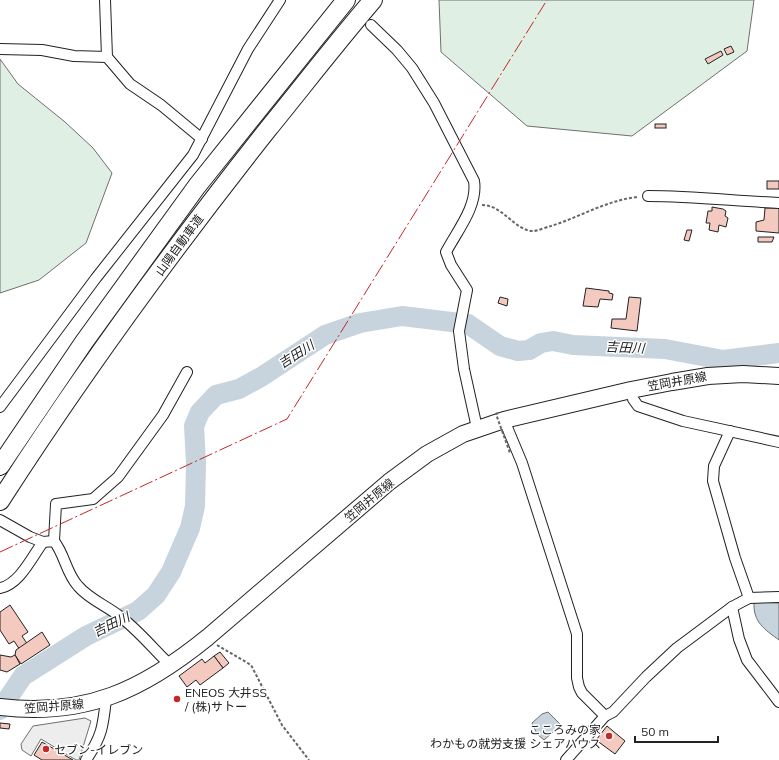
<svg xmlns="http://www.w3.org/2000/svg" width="779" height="760" viewBox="0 0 779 760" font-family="Mulish,'Noto Sans JP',sans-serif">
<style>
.green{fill:#e0efe3;stroke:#6f6f6f}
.parking{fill:#ededed;stroke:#6f6f6f}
.water{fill:#c7d3dd;stroke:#6f6f6f}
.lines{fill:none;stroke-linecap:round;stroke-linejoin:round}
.river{stroke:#c7d3dd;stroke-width:20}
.building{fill:#f3c9c0;stroke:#222}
.minor-casing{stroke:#222;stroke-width:12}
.primary-casing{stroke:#222;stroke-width:18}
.motorway-casing{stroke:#222;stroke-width:20}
.path{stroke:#646464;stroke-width:2;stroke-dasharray:3 2;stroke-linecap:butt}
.minor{stroke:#fff;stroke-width:10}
.primary{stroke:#fff;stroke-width:16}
.motorway{stroke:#fff;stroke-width:18}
.path-bridge{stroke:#646464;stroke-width:2;stroke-dasharray:3 2;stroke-linecap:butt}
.power{stroke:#c62828;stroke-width:1;stroke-dasharray:14 3 2 3;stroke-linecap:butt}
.poi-dot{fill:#c62828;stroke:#fff;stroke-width:1.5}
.labels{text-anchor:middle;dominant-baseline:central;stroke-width:3;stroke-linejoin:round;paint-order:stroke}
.street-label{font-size:12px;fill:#222;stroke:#fff}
.poi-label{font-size:12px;fill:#222;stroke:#fff;text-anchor:start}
.water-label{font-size:13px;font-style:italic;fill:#222;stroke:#fff}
</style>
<rect width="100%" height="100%" fill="#fff"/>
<g class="green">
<path d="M439,0H754L747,51L632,136L527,126L441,52Z"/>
<path d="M0,59L18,84L65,122L93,148L112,173L86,243L39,280L0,293Z"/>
</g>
<path class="parking" d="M85,718L91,721L79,760H76L41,739L31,756L22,750L21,744L33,726Z"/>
<g class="water">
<path d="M754,602L779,603V640C764,629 753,622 754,602Z"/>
<path d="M548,712L561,725L544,740L537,734L532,723L542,714Z"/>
</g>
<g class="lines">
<path class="river" d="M0,710L23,676L86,636L138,611L156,595L171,572L190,528L195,506L196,463L194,426L200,412L216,395L239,389L261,377L325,335L360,323L402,316L468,324L500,346L518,351L529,350L541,343L553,341L573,345L665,349L723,360L779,353"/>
</g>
<g class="building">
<path d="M731,46L734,52L727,55L724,49Z"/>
<path d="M721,51L723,55L708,64L705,59Z"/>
<rect x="655" y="124" width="11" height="4"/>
<rect x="767" y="181" width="12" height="8"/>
<path d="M712,207L723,209L726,211L725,216L728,218L726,227L719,225L718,232L709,230L710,223H706L708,211H712Z"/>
<path d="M765,208H779V233L756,231V222L764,220Z"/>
<path d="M687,230H692L689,241L684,240Z"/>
<path d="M758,237H774L772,242H758Z"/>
<path d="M586,288L609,291V293L613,294L612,300L600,299L598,307L583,306Z"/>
<path d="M500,297L508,299L507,306L498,303Z"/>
<path d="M629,297L641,298L637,331L611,328L612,319H626Z"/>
<path d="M10,605L28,632L22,636L28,645L20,650L14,641L9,644L0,630V612Z"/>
<path d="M42,632L50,645L21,664L15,655L16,650Z"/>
<path d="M220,652L229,663L223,668L214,656Z"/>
<path d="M0,655L11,657L15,655L20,664L7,672L0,670Z"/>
<path d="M214,656L223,668L200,685L196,680L187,687L179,676L202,659L205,663Z"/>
<path d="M0,723L10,724L9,729L0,728Z"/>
<path d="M607,726L625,741L615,754L596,740Z"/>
<path d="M42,742L73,760H42L34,755Z"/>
</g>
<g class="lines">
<g class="minor-casing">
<g id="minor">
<path d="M105,0L107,57L130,84L161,105L202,139"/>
<path d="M371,25L397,50L412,68L434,103L474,181C478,206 457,231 446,252L451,265L467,290L459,331L464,369L477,428"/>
<path d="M0,49L42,50L74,56L107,57"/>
<path d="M648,196C692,196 735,201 779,203"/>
<path d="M631,390L633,399L638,406L683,421L779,442"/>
<path d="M0,407L96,278L193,155L248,49L280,0"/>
<path d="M504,420L522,463L577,634V678L579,687L582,693L605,716"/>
<path d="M730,431L714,466L713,481L735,558L749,598"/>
<path d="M0,520L30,537L43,542C32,557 19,585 0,588"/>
<path d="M54,541L56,504L93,499L118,477L163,415L187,372"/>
<path d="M43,542L54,541C65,555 66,573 78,586C89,599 105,605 118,615C135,627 150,645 165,660L169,667"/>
<path d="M732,607L739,639L747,660L779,702"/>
<path d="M86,760C102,736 103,727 106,699"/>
<path d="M566,760L605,716L613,712L646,677L677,648L732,607L749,598L779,597"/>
</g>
</g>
<g class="primary-casing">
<path id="primary" d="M0,707C86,717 143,690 208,637L389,482L427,454L463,434L504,420L631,390L672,382L708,376L743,374L779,376"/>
</g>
<g class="motorway-casing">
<g id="motorway">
<path d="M0,466L84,342L197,186L346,0"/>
<path d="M0,501C83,372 173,249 268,129C303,86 337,42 373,0"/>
</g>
</g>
<g class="path">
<path d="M482,205C503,205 515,231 533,231C538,231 546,227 551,226C580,217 607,200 638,197"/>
<path d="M217,645L251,665L282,725L309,760"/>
</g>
<use href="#minor" class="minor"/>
<use href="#primary" class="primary"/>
<use href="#motorway" class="motorway"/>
<path class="path-bridge" d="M498,413L496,414L510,453"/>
<path class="power" d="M0,552L287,419L547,0"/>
</g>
<g class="poi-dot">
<circle cx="177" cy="699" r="4"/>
<circle cx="609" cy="736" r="4"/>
<circle cx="46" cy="749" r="4"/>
</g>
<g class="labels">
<g class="street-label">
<text transform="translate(179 245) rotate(-54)">山陽自動車道</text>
<text transform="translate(677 381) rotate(-10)">笠岡井原線</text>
<text transform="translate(369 500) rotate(-40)">笠岡井原線</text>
<text transform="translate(54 706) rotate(-5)">笠岡井原線</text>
</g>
<g class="poi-label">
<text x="185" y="692">ENEOS 大井SS<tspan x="185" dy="14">/ (株)サトー</tspan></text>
<text x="601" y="729" text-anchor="end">こころみの家<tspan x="601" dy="14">わかもの就労支援 シェアハウス</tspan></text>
<text x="54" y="749">セブン-イレブン</text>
</g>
<g class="water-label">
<text transform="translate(625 347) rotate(3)">吉田川</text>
<text transform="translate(296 354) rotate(-33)">吉田川</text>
<text transform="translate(111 624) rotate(-26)">吉田川</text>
</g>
</g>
<path d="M635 736v6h83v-6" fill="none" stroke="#222222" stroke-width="2"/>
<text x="641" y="736" font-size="12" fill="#222222" stroke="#ffffff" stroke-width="3" paint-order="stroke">50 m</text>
</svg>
